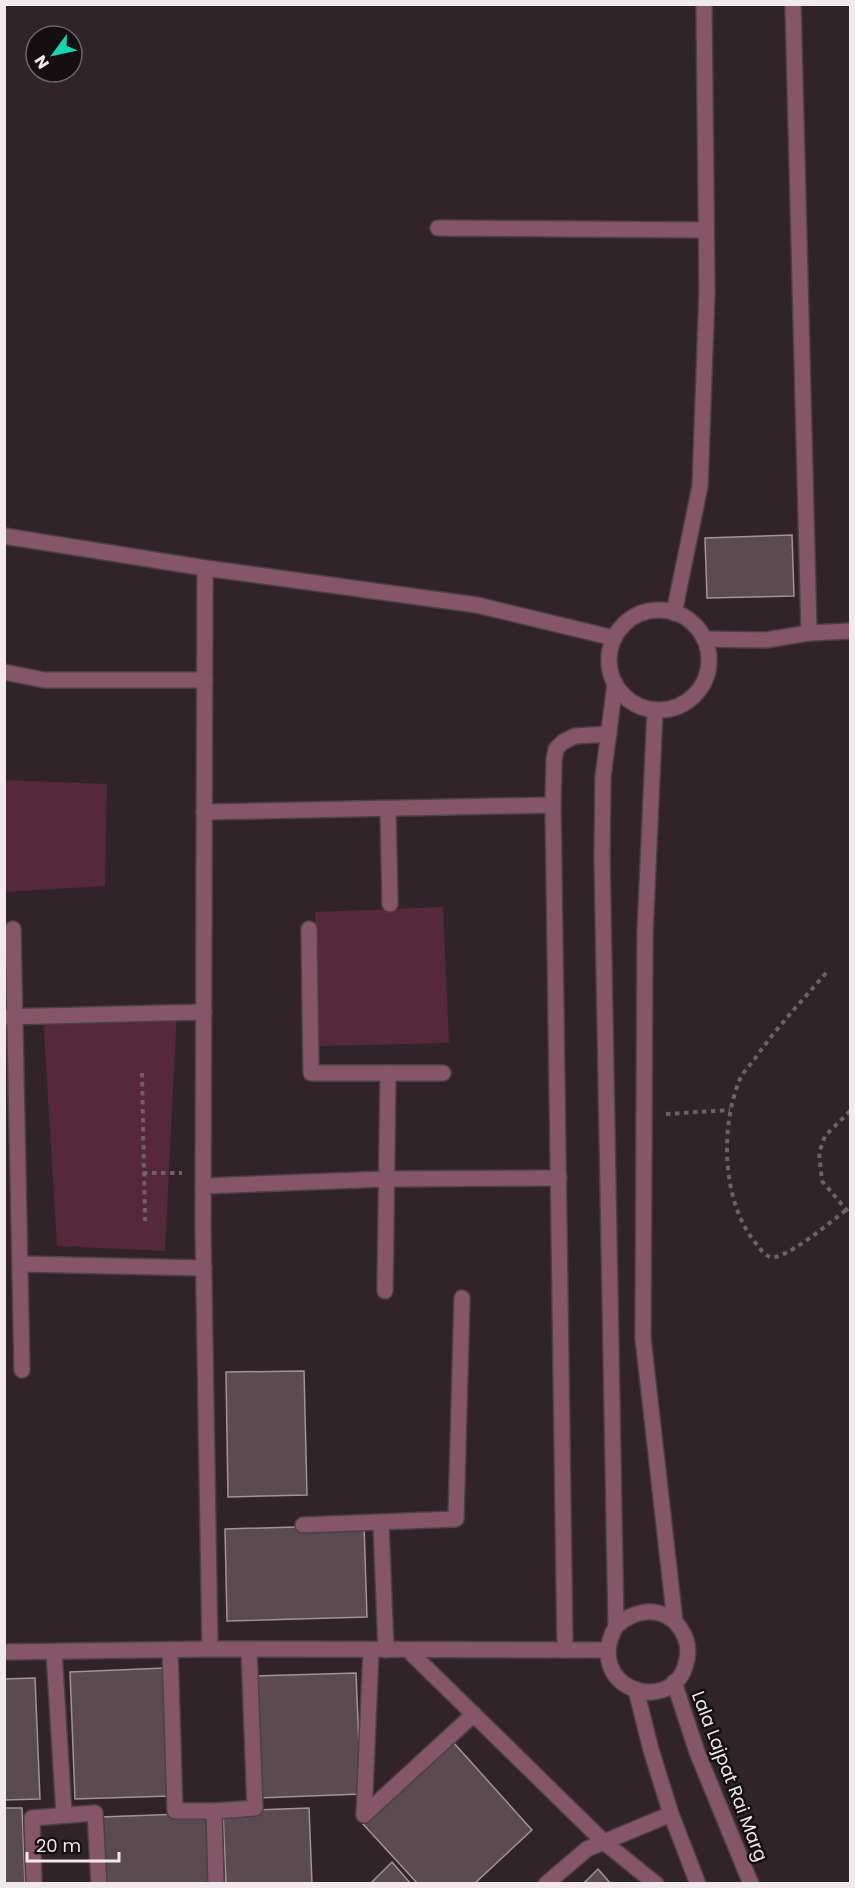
<svg xmlns="http://www.w3.org/2000/svg" width="855" height="1888" viewBox="0 0 855 1888" font-family="Poppins,sans-serif">
<style>
.green{fill:#55293b}
.building{fill:#594b50;stroke:#a29398;stroke-width:1.5}
.lines{fill:none;stroke-linecap:round;stroke-linejoin:round}
.minor-casing{stroke:#4c4044;stroke-width:18}
.path{stroke:#6e6266;stroke-width:4;stroke-dasharray:4.5 4.5;stroke-linecap:butt}
.minor{stroke:#845667;stroke-width:15}
.labels{text-anchor:middle;dominant-baseline:central;stroke-width:5;stroke-linejoin:round;paint-order:stroke}
.street-label{font-size:18px;fill:#f2e9ec;stroke:#150f11}
</style>
<rect width="100%" height="100%" fill="#312429"/>
<g class="green">
<path d="M5,780L107,784L105,886L5,892Z"/>
<path d="M443,907L449,1043L317,1046L315,912Z"/>
<path d="M177,1011L165,1251L57,1246L43,1015Z"/>
</g>
<g class="building">
<path d="M792,535L794,596L707,598L705,538Z"/>
<path d="M304,1371L307,1495L228,1497L226,1372Z"/>
<path d="M364,1525L367,1617L227,1621L225,1529Z"/>
<path d="M165,1668L170,1796L75,1799L70,1672Z"/>
<path d="M356,1673L361,1794L258,1798L253,1676Z"/>
<path d="M35,1678L40,1799L4,1800V1679Z"/>
<path d="M453,1742L532,1830L474,1884H418L363,1824Z"/>
<path d="M4,1808H22L25,1884H4Z"/>
<path d="M309,1808L312,1884H226L223,1811Z"/>
<path d="M209,1813L211,1884H104L101,1817Z"/>
<path d="M392,1862L411,1884H370Z"/>
<path d="M598,1869L611,1884H583Z"/>
</g>
<g class="lines">
<g class="minor-casing">
<g id="minor">
<path d="M793,4L809,633"/>
<path d="M438,228L706,230"/>
<path d="M4,536L205,568L477,605L614,638"/>
<path d="M205,568L203,1228L210,1649"/>
<circle cx="659" cy="660" r="50"/>
<path d="M674,613L700,486L707,292L704,4"/>
<path d="M704,639L766,640L809,633L850,631"/>
<path d="M4,672L44,680H205"/>
<path d="M615,684L603,777L602,856L616,1626C582,1688 669,1716 685,1667C688,1658 689,1649 686,1640C674,1607 641,1604 616,1626"/>
<path d="M655,710L645,933L643,1338L675,1622"/>
<path d="M388,809L390,904"/>
<path d="M204,812L553,805"/>
<path d="M13,929L22,1370"/>
<path d="M309,929L311,1073H443"/>
<path d="M4,1017L204,1012"/>
<path d="M203,1186L386,1179L559,1178"/>
<path d="M20,1264L204,1268"/>
<path d="M385,1291L388,1073"/>
<path d="M381,1523L386,1650"/>
<path d="M303,1525L456,1519L462,1298"/>
<path d="M170,1650L175,1811H214L255,1808L249,1650"/>
<path d="M408,1650L604,1842L656,1884"/>
<path d="M565,1650L553,805L554,760L556,749L563,742L575,736L609,734"/>
<path d="M4,1652L210,1649L608,1650"/>
<path d="M54,1652L64,1814"/>
<path d="M674,1682L697,1752L751,1884"/>
<path d="M636,1690L651,1750L671,1814L698,1884"/>
<path d="M214,1811L216,1884"/>
<path d="M364,1815L371,1650"/>
<path d="M364,1815L474,1714"/>
<path d="M34,1884L32,1818L95,1813L99,1884"/>
<path d="M546,1884L587,1849L671,1814"/>
</g>
</g>
<g class="path">
<path d="M826,973C802,1001 777,1027 756,1057C751,1064 744,1071 740,1079C720,1126 722,1200 754,1241C758,1246 764,1255 770,1257C785,1261 833,1220 846,1210"/>
<path d="M142,1073L145,1221"/>
<path d="M850,1111L825,1136L819,1153L822,1181L850,1214"/>
<path d="M666,1114L730,1110"/>
<path d="M143,1173H182"/>
</g>
<use href="#minor" class="minor"/>
</g>
<g class="labels">
<g class="street-label">
<text transform="translate(730 1776) rotate(69)">Lala Lajpat Rai Marg</text>
</g>
</g>
<rect width="855" height="1888" fill="none" stroke="#f2e9ec" stroke-width="12"/>
<g transform="translate(54 54) rotate(237)"><circle r="28" fill="#150f11" stroke="#6d6669" stroke-width="1.5"/>
<path d="M0-4.5L10 22L0 15L-10 22Z" fill="#17d5b2"/>
<text y="-9" font-size="16" font-weight="bold" text-anchor="middle" fill="#f2e9ec">N</text>
</g>
<path d="M27 1852v9h92v-9" fill="none" stroke="#f2e9ec" stroke-width="3"/>
<text x="36" y="1852" font-size="18" fill="#f2e9ec" stroke="#150f11" stroke-width="4.5" paint-order="stroke">20 m</text>
</svg>
